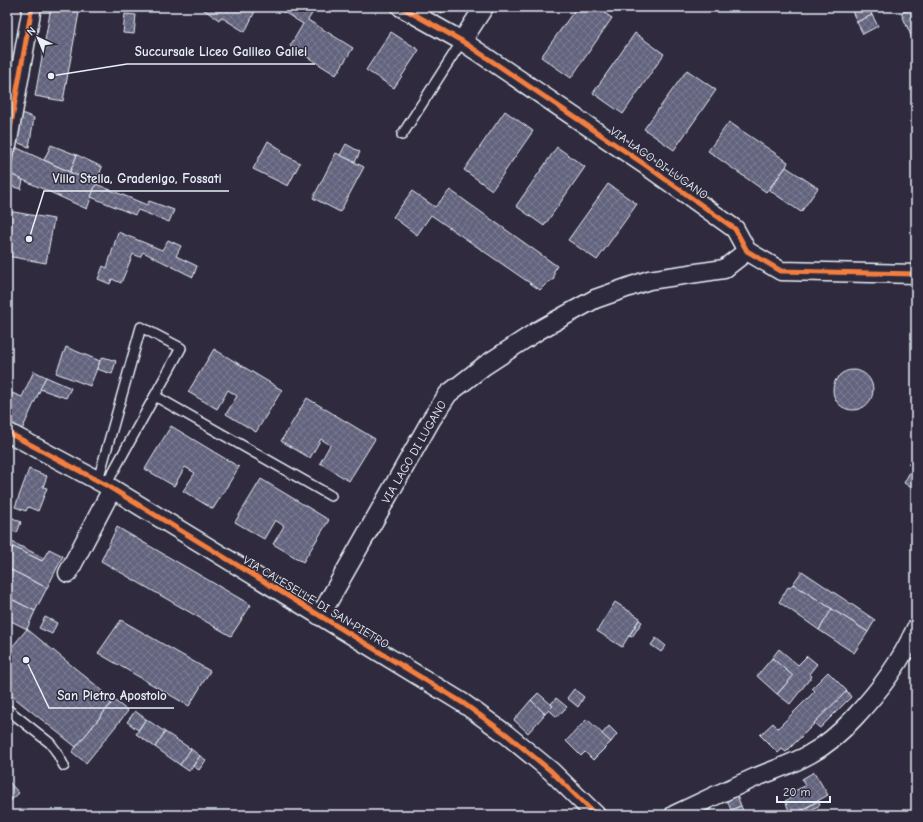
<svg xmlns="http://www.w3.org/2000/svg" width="923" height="822" viewBox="0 0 923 822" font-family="'Comic Neue',sans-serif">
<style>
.building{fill:url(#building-cross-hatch);stroke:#e8f1f8}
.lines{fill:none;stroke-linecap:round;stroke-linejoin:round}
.service-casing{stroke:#e8f1f8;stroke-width:12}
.minor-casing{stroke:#e8f1f8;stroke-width:21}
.service{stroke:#2f2a3d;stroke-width:9}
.minor{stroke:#2f2a3d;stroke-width:18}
.cycleway-casing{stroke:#2f2a3d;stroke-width:8}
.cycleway{stroke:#f27e40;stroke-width:5}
.labels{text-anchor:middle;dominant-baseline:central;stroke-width:3;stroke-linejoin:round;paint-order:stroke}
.street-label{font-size:12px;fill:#e8f1f8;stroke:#2f2a3d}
.leader{fill:none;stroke:#e8f1f8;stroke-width:1.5}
.callout-dot{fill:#e8f1f8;stroke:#2f2a3d;stroke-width:1.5}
.callout-label{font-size:13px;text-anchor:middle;font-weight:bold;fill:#e8f1f8;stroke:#2f2a3d;stroke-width:3;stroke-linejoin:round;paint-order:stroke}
</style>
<defs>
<pattern id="building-cross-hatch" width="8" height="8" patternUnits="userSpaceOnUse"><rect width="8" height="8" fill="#64647e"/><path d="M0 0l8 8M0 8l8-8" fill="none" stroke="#7a7b91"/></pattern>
</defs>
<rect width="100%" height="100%" fill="#2f2a3d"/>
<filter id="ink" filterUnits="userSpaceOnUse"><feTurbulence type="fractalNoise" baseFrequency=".025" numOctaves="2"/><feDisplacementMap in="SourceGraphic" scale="8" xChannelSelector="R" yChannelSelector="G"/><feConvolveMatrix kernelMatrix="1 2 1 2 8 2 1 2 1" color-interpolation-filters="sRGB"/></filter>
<g filter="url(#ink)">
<g class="building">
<path d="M51,7H80L63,101L35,96Z"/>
<path d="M200,7H257L245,32L221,17L219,20Z"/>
<path d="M281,7H316L308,20L353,48L336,75L290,46L303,24L279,9Z"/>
<path d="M431,7H445L442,13Z"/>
<path d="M577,7H596L612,18L571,78L541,57Z"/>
<path d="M840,7H869L872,15L857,22L850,7L842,11Z"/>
<path d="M914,7H916V41L914,42L901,13Z"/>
<path d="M125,14L136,15L134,34L123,33Z"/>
<path d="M872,15L878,26L863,34L857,22Z"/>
<path d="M391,32L419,50L394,88L366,70Z"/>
<path d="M635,33L664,54L623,114L593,93Z"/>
<path d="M687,70L716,90L674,150L644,129Z"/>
<path d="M505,111L533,131L492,190L464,170Z"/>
<path d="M22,113L34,118L29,147L16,142Z"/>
<path d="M729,122L788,162L786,167L766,192L708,151Z"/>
<path d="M268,141L282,150L281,153L300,163L288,186L253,169Z"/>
<path d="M346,144L360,152L355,162L340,155Z"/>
<path d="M51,145L77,155L70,172L44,160Z"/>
<path d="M15,147L96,184L87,209L10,174Z"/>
<path d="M557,147L585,167L544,226L516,206Z"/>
<path d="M336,153L364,167L340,212L313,198Z"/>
<path d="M77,155L102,167L96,184L70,172Z"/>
<path d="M786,167L818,188L801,212L769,190Z"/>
<path d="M10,174L23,180L21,189L7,185V181Z"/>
<path d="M96,184L147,205L149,201L174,210L169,222L138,210L135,215L91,197Z"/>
<path d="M608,184L637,204L597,260L568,240Z"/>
<path d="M450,190L557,266L554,271V279L547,283L540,290L431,215L417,235L393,217L412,191L435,207Z"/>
<path d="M8,211L54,219L46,263L7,256V219Z"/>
<path d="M118,232L162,250L168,240L181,246L176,256L197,266L193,277L143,252L140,257L133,254L121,283L112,279L110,284L98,279L103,266L107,268Z"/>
<path d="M66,347L100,361L90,386L56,373Z"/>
<path d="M214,349L282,390L256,432L226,414L237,396L228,390L217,409L188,392Z"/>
<path d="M103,357L116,361L112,374L97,369L100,361Z"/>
<circle cx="853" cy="390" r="20"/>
<path d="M34,371L46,377L21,432L7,425V391L22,397Z"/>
<path d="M46,377L71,388L66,398L40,389Z"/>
<path d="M307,398L375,439L349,481L320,463L330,445L321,439L310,458L281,441Z"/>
<path d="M171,426L239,467L213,509L183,491L195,473L185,467L174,486L145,469Z"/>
<path d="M915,454L916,455V491L904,483L913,466L908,464Z"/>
<path d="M29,469L47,476L43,487L47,488L38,511L28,507L26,511L15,507Z"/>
<path d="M261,479L329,520L303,562L273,544L284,526L275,520L264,539L235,522Z"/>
<path d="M7,515L21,522L17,533L7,528Z"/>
<path d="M117,527L251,605L231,636L101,561Z"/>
<path d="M10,541L44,558L42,561L13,547L7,560V542L9,543Z"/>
<path d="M13,547L42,561L49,549L63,556L47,588L7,568V560Z"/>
<path d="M7,568L47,588L35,611L7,597Z"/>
<path d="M802,571L875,620L868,632L793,584Z"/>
<path d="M793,584L832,609L819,630L779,602L788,587L790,588Z"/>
<path d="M7,597L35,611L27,629L7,619Z"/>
<path d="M615,602L640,618L622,647L597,631Z"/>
<path d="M832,609L868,632L854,653L819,630Z"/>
<path d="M45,617L57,623L52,634L39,628Z"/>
<path d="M121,620L210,671L189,706L98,653Z"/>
<path d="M639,620L642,622L632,637L629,636Z"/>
<path d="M27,629L114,700L76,747L7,692V653Z"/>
<path d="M656,638L666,646L661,652L651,645Z"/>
<path d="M779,649L798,665L807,656L817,664L809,674L812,676L790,704L777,694L793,676L772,658Z"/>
<path d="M772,658L793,676L777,694L757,676Z"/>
<path d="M828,672L847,691L786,752L782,749L778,753L760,735L773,723L778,728L815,691L812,688Z"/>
<path d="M574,689L584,697L578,707L567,698Z"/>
<path d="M847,691L851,697L820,728L814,723Z"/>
<path d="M538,693L553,706L545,714L531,700Z"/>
<path d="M556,698L567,707L557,717L549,710L553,706L551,704Z"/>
<path d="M114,700L128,711L86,763L72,752Z"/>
<path d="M531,700L545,714L528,733L514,720Z"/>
<path d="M135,711L146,719L138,730L127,722Z"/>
<path d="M146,719L165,732L155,747L136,734Z"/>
<path d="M587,719L611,742L593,760L585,752L581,756L566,741Z"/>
<path d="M609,726L617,734L611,742L602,734Z"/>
<path d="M165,732L191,749L180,765L155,747Z"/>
<path d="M191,749L200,756L189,771L180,765Z"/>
<path d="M200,756L206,760L199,770L193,766Z"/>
<path d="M814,772L828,795L793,815H791L785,801L791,798L790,793L805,786L802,779Z"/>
<path d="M7,780L19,793L7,804Z"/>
<path d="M737,795L741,806L731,810L727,800Z"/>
<path d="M818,801L820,805L801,815L799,812Z"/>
<path d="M709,806L714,815H689Z"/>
<path d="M741,806L745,815H734L731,810Z"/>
</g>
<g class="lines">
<g class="service-casing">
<g id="service">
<path d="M402,135L462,41"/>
<path d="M155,396L331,496"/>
<path d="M98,480L141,327L181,348L106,485"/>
<path d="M7,709L50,743L56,751L64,766"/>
</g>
</g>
<g class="minor-casing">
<g id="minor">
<path d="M401,7L462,41L644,164L735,229L747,251L781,271L916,274"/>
<path d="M462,41L484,7"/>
<path d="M7,146L32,7"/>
<path d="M7,432L106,485L463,703L506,734L551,771L596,815"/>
<path d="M68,573L112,489"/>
<path d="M320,616L431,420L448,394L484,366L539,330L595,299L649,280L724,269L747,251"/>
<path d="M674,815C701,802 727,790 754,778C773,770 793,764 810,754C827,745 841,732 854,718C881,689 900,663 916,628"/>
</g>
</g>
<use href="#service" class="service"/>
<use href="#minor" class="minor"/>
<g class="cycleway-casing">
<g id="cycleway">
<path d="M401,7L462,41L644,164L735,229L747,251L781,271L916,274"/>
<path d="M7,146L32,7"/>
<path d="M7,432L106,485L463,703L506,734L551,771L596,815"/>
</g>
</g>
<use href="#cycleway" class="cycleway"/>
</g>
</g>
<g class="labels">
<g class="street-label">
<text transform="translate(659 163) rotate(35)">VIA LAGO DI LUGANO</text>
<text transform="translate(414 452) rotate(-60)">VIA LAGO DI LUGANO</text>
<text transform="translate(316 602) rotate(31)">VIA CALESELLE DI SAN PIETRO</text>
</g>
</g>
<path class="leader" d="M51 76L127 64H315M29 239L44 191H229M26 660L49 708H174"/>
<g class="callout-dot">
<circle cx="51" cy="76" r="4"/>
<circle cx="29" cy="239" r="4"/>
<circle cx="26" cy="660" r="4"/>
</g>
<g class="callout-label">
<text x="221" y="56">Succursale Liceo Galileo Galiei</text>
<text x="137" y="183">Villa Stella, Gradenigo, Fossati</text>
<text x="112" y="700">San Pietro Apostolo</text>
</g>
<rect width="923" height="822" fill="none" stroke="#2f2a3d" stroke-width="24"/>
<rect x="12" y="12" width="899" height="798" fill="none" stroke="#e8f1f8" stroke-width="1.5" filter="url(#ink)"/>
<g transform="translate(38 38) rotate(316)" stroke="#2f2a3d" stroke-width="3" paint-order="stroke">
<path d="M0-3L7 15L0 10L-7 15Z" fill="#e8f1f8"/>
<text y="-6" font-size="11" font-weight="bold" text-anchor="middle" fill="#e8f1f8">N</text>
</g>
<path d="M777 796v6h53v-6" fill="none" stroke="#e8f1f8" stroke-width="2"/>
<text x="783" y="796" font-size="12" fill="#e8f1f8" stroke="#2f2a3d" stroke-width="3" paint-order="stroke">20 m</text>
</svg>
